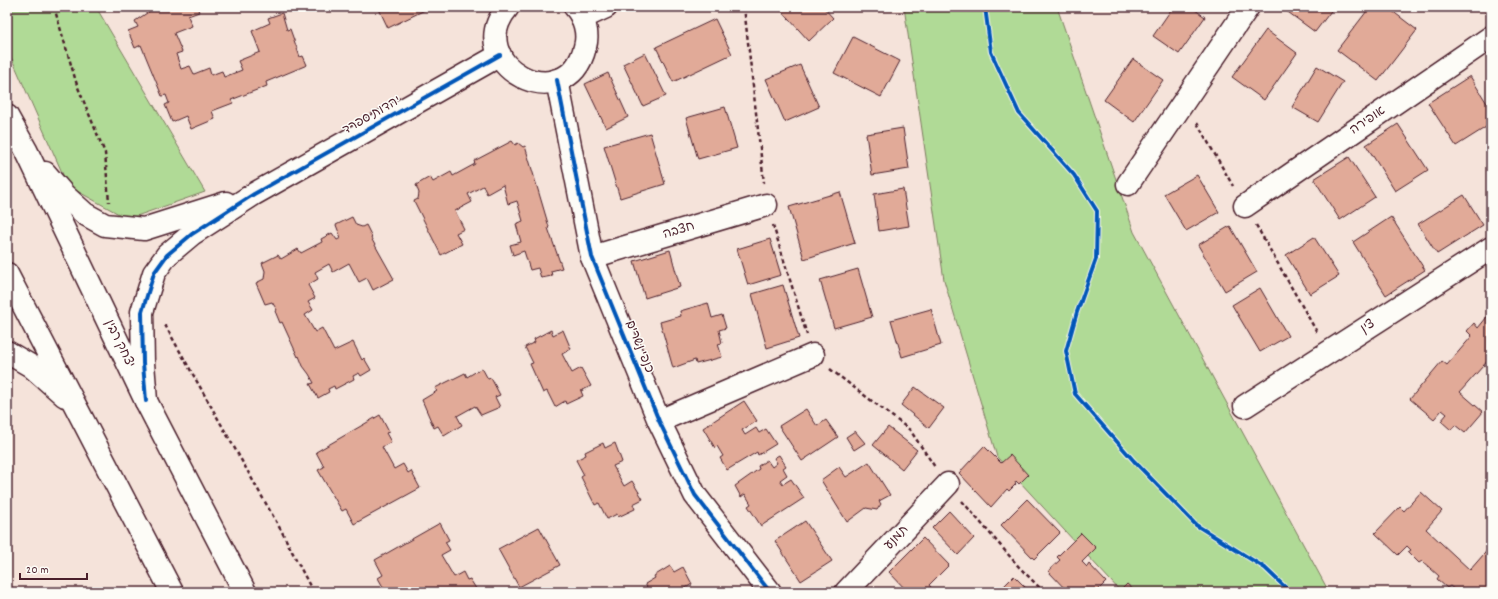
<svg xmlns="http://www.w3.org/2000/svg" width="1498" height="599" viewBox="0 0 1498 599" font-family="Dekko,'Playpen Sans Hebrew',sans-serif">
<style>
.green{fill:#b0da96;stroke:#7d7c60}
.building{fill:#e1aa98;stroke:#4a1f2b}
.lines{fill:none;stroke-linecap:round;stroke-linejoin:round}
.street-casing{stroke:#4a1f2b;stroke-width:25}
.secondary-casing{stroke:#4a1f2b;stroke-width:25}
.path{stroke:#4a1f2b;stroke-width:2.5;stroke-dasharray:4 3;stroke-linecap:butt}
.street{stroke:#fdfcf7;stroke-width:22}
.secondary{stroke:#fdfcf7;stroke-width:22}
.cycleway-casing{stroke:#fdfcf7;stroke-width:6}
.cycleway{stroke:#0057b8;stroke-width:4}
.labels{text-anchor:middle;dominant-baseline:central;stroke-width:3;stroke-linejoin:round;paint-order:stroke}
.street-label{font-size:13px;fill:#4a1f2b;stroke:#fdfcf7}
</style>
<rect width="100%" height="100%" fill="#f5e3da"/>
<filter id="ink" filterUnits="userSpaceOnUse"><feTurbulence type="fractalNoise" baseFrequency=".025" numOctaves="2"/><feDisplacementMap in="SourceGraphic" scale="8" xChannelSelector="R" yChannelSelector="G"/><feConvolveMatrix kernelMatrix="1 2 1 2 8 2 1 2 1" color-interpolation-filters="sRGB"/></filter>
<g filter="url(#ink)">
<g class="green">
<path d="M7,7H96L205,192L128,219L68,186L12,59L7,53Z"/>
<path d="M904,7H1057L1134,232L1329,592H1121L997,457L944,280Z"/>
</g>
<g class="building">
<path d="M197,7L199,12L188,16L192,26L174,33L182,52L176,54L181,69L190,66L194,74L209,68L211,75L222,71L224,77L242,70L238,61L260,52L252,31L270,23L268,18L282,13L287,30L290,29L300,57L303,56L307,65L266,82L267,86L231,100L233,103L212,111L215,119L191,129L186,116L172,122L165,105L169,103L166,95L162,96L141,45L135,48L128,31L138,27L135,21L156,7Z"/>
<path d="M378,7H431L388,28Z"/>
<path d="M781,7H823L833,18L809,41L779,8Z"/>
<path d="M1173,7H1191L1205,17L1179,54L1153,36Z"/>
<path d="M1281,7H1334L1315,32Z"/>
<path d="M1370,7H1387L1417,30L1378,81L1337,50Z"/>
<path d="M715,19L732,54L673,82L656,47Z"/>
<path d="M1266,30L1297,53L1264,100L1232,77Z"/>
<path d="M853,37L900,61L881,97L834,73Z"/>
<path d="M645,53L666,96L643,106L623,64Z"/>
<path d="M1133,59L1163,80L1134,122L1104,100Z"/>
<path d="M800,65L819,107L785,122L766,79Z"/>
<path d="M1317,66L1343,82L1318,122L1292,107Z"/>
<path d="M608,73L628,117L606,128L585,84Z"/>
<path d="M1470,76L1491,110V124L1456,146L1428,103Z"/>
<path d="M725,107L737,148L698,159L686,118Z"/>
<path d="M1398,124L1428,170L1395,191L1366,145Z"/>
<path d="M903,128L909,169L872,175L866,134Z"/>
<path d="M650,133L665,184L620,198L604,146Z"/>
<path d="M512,141L515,145L518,143L523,147L525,146L549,227L548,228L562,268L551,271L552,276L541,278L538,268L530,270L524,251L513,255L510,245L521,242L516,224L523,221L517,201L508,204L503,185L487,194L483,186L468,194L472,202L455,211L464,229L456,233L462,244L441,255L414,201L418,199L419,193L416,185L430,177L433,182L451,172L453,176L475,164L474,161Z"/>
<path d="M1349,157L1375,197L1340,220L1314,179Z"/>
<path d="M1197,175L1219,212L1186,231L1164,194Z"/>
<path d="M903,189L909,226L879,231L874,194Z"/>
<path d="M840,192L855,243L804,259L789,207Z"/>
<path d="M1464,195L1483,225L1437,254L1418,224Z"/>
<path d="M352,217L356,225L362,227L366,225L372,237L371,238L394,279L373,290L367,278L359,282L349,263L333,272L329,264L315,272L318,279L308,285L315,298L308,302L313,310L305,315L315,332L322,328L334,351L353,342L362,360L364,358L371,370L361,376L359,373L353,376L354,379L335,389L334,386L328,389L329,392L318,398L310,384L314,383L309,374L303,366L299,356L298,357L282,322L280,323L275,311L277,310L272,302L265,304L256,283L264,279L265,271L262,263L278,255L281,259L298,249L301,253L322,242L321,239L332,233L337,240L341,238L336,225Z"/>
<path d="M1391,217L1425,270L1386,295L1353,242Z"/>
<path d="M1230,226L1257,272L1225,291L1198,245Z"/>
<path d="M1314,237L1339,276L1310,294L1286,255Z"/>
<path d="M770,239L781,275L748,285L737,249Z"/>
<path d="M670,250L680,287L645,298L634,261Z"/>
<path d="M858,269L872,317L834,328L820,280Z"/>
<path d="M783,285L799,338L767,348L752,294Z"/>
<path d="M1260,288L1288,336L1260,352L1232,305Z"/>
<path d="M708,303L712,318L722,315L726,328L719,330L722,343L718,344L722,357L696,364L695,360L673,368L660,322L681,316L680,311Z"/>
<path d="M931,309L941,345L902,357L891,320Z"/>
<path d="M1491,312V357L1460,392L1483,412L1465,433L1455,425L1451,430L1441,421L1447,414L1442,410L1434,419L1410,399L1442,361L1447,365L1472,336L1467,331L1474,323L1478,328Z"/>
<path d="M551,330L553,335L563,330L571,349L562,354L572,373L581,368L591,386L581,391L583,396L566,404L565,401L555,407L547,391L543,393L530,364L533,363L525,347L535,342L534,339Z"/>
<path d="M482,368L488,379L491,378L500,395L495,397L500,407L481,415L475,406L457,416L462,425L444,436L438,426L434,428L422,400L437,391L435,388L465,373L467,377Z"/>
<path d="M915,387L944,408L929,428L901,405Z"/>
<path d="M744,401L757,421L742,430L745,435L756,428L759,433L766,429L776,444L758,455L757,452L727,470L720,458L723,456L717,446L715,448L703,428Z"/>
<path d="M806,409L817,426L826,420L838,437L802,461L779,426Z"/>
<path d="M380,415L389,432L386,433L391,442L382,447L394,469L403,464L408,473L411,471L420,488L354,524L346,509L342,511L318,470L324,467L316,452Z"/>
<path d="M888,427L917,450L902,469L873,445Z"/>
<path d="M855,431L865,443L854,450L846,437Z"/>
<path d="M603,443L605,448L615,443L622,462L613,466L624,486L632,481L643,499L633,504L635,509L618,517L617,514L607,519L599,503L595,505L581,477L584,475L576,460L586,455L585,452Z"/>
<path d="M984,446L1001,463L1010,455L1028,475L1019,484L1016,481L1015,483L1016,484L1009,491L1007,489L991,507L959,473Z"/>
<path d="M779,455L786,466L783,468L787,475L780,480L783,484L791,479L804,498L761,526L748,506L751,504L745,494L741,497L735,486L759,469L758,466L767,460L772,467L777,463L774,458Z"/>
<path d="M869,462L890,495L879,501L881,504L877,510L866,508L847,522L821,480L839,467L846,477Z"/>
<path d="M1421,492L1442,511L1426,529L1470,570L1491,546V592H1453L1455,590L1450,586L1447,588L1437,579L1439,576L1422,561L1419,563L1408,552L1411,550L1407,546L1398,555L1375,533L1400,507L1404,511Z"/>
<path d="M1027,499L1060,533L1034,559L1001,525Z"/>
<path d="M949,511L974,538L958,555L932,528Z"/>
<path d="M805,521L832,561L801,581L775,541Z"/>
<path d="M440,523L449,540L445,542L450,550L441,555L454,577L463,572L467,580L470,579L478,592H386L378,578L383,575L375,560Z"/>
<path d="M539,527L560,565L519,587L498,549Z"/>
<path d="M1081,533L1096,548L1082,562L1087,567L1089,564L1106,582L1096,592H1068L1048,571L1060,560L1057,557Z"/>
<path d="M923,538L949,565L929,585L935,592H908L889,572Z"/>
<path d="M670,566L674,572L683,567L692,584L684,589L685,592H650L645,584L655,578L654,576Z"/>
<path d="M1014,576L1030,592H998Z"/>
<path d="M1127,584L1136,592H1119Z"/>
</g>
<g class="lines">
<g class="street-casing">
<g id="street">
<path d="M557,80L592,257L659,421L695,495L770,592"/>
<path d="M1128,184L1248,7"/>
<path d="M1245,206L1491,37"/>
<path d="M592,257L766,205"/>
<path d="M1245,406L1491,248"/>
<path d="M659,421L813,355"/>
<path d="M846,592L948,484"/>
</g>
</g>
<g class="secondary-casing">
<g id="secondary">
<path d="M508,7C459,65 567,121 585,47C589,33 584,17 575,7"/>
<path d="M582,18L606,7"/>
<path d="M7,116L26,150L146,401L245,592"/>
<path d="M45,173L64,195L85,214L105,225L144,229L226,203"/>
<path d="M7,274L172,592"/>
<path d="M7,352L31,366L65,396"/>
<path d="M146,401L143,363L142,312L154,273L167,255L192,234L254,194L500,55"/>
</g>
</g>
<g class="path">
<path d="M54,7L77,85L105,153L109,202"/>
<path d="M744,7L764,183"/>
<path d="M1197,123L1233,186"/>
<path d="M773,225L807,335"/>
<path d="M1256,225L1318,334"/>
<path d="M165,325L282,532L313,592"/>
<path d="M830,369L910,430L935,467"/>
<path d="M962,501L1019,567L1044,592"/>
</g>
<use href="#street" class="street"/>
<use href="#secondary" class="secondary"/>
<g class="cycleway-casing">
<g id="cycleway">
<path d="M985,7L991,52L1019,113L1074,175L1097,211L1096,259L1077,312L1066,351L1075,394L1134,461L1196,525L1265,568L1290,592"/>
<path d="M557,80L592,257L659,421L695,495L770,592"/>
<path d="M146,401L143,363L142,312L154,273L167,255L192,234L254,194L500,55"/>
</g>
</g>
<use href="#cycleway" class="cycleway"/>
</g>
</g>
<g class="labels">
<g class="street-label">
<text transform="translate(372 116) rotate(-30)">יהדות ספרד</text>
<text transform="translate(1368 121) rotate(-34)">אופירה</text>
<text transform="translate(679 231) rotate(-17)">חצבה</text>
<text transform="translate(1368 327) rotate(-33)">צין</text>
<text transform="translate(119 344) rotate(64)">יצחק רבין</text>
<text transform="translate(639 347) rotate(68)">כנפי נשרים</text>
<text transform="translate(897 538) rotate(-47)">תמנע</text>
</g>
</g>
<rect width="1498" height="599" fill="none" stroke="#fdfcf7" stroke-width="24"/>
<rect x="12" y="12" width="1474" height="575" fill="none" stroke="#4a1f2b" stroke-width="1.5" filter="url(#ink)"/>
<path d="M20 573v6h67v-6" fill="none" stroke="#4a1f2b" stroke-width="2"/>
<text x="26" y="573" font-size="12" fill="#4a1f2b" stroke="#fdfcf7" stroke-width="3" paint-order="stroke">20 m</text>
</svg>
